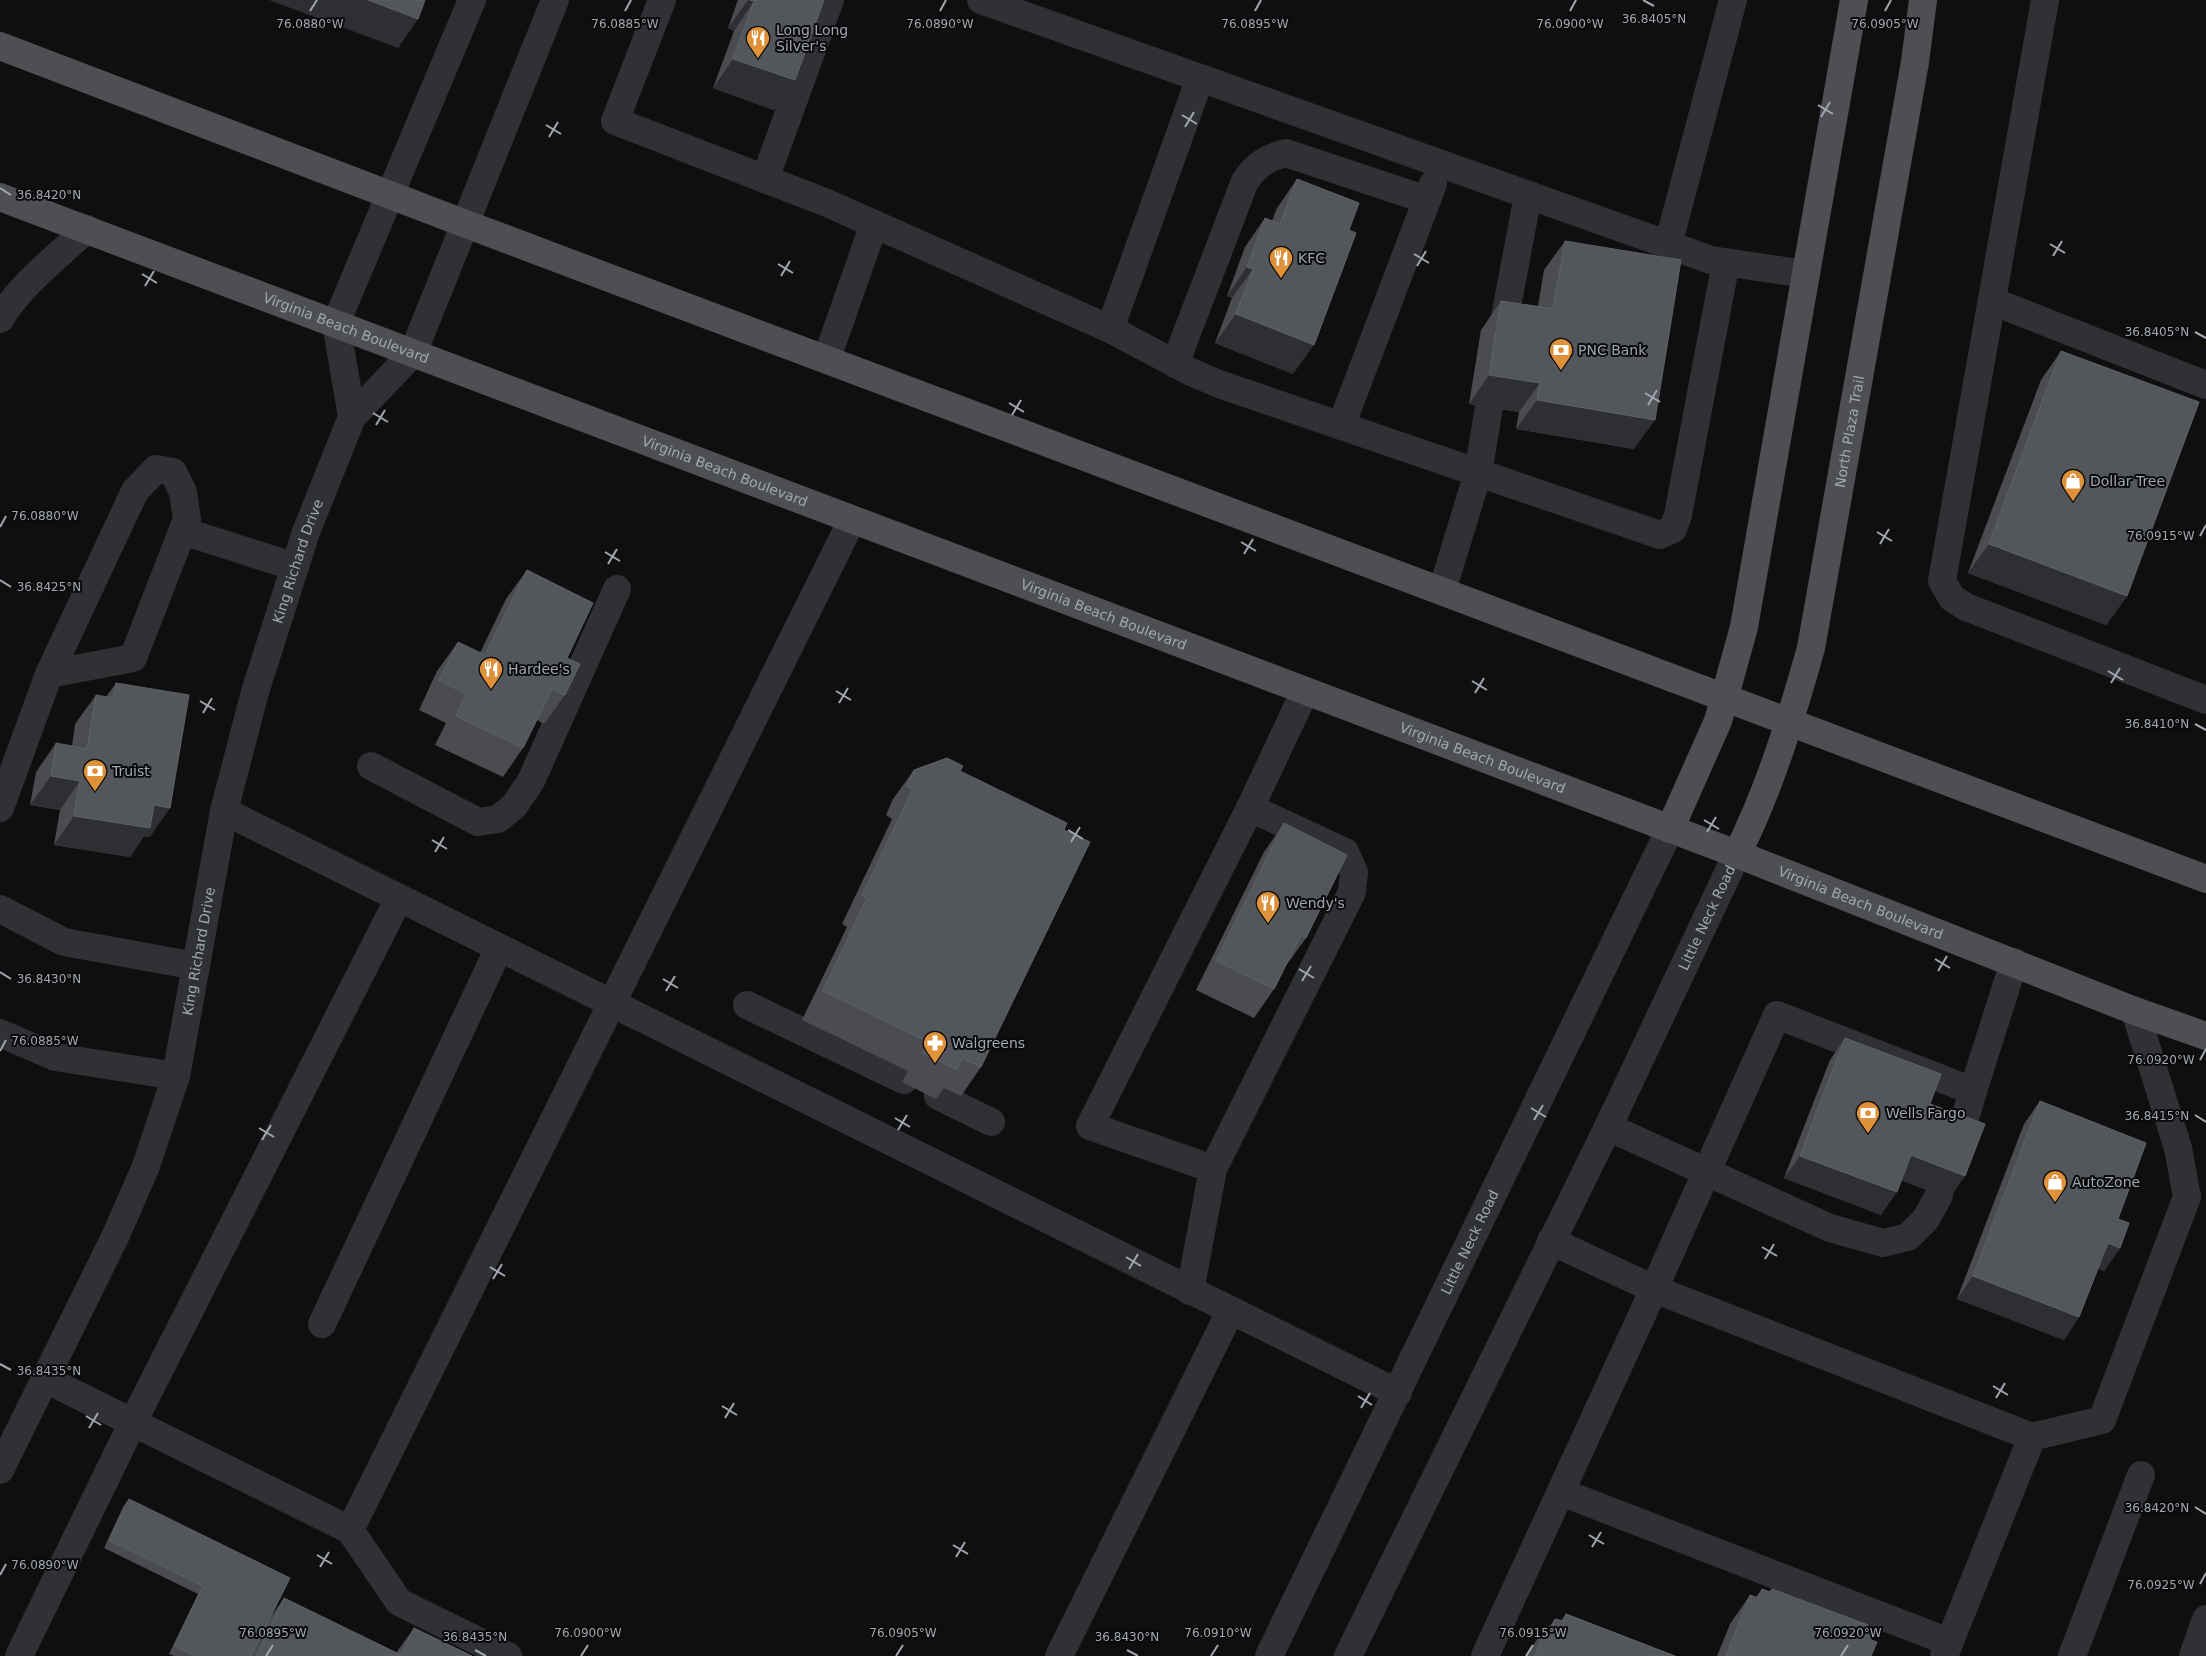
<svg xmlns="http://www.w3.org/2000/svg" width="2206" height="1656" viewBox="0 0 2206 1656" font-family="'DejaVu Sans',sans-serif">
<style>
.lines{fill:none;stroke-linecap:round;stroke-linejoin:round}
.minor{stroke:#303135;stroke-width:28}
.major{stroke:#4d4f53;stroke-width:28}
.wall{fill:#4a4c4f}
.shaded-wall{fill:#2e2f32}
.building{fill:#53565a;stroke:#5f6267}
.ticks{fill:none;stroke:#a1a7b0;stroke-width:2}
.labels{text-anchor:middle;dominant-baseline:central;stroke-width:4;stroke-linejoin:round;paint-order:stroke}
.poi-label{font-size:14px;fill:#a1a7b0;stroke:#0a0a0b;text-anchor:start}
.street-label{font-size:14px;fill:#a1a7b0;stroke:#0a0a0b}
.ticks-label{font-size:12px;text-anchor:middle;fill:#a1a7b0;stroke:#0a0a0b;stroke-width:4;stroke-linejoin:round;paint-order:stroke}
</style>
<rect width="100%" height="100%" fill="#0f0f10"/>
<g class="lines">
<g class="minor">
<path d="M662,0L615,121L827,203L1110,329"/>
<path d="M981,0L1711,260L1805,274"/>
<path d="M2045,0L1942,581L1952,598L1966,607L2206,700"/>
<path d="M1200,78L1110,329L1191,372L1219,384L1660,535L1673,529L1678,515L1726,262"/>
<path d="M765,179L830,0"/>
<path d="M1668,245L1733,0"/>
<path d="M1992,301L2206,385"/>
<path d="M0,319C21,284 57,257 87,229"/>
<path d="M1502,333L1528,195"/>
<path d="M827,358L874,224"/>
<path d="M1175,364L1245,181C1256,165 1267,158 1286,153L1427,200"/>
<path d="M352,417L336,323L472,0"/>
<path d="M1341,426L1433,184"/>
<path d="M183,531L295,567"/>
<path d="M1442,591L1478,473L1489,407"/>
<path d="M371,766L478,822L498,819L514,806L531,781L617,589"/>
<path d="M0,808L49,674L135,491L156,469L173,472L183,492L187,519L133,658L49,674"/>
<path d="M1250,808L1305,691"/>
<path d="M224,811L1398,1393"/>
<path d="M0,909L64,942L196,966"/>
<path d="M2014,962L1973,1091L1777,1015L1654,1289L2032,1437"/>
<path d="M747,1005L904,1080"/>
<path d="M0,1033L55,1057L176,1076"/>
<path d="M938,1096L991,1122"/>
<path d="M1608,1127L1830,1228L1883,1243L1908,1237L1926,1219L1939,1195"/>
<path d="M1958,1142L1973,1091"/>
<path d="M1190,1291L1213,1169L1352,892L1354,872L1345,852L1250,808L1090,1126L1213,1169"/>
<path d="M322,1324L499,948"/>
<path d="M45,1379L350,1530L399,1602L508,1656"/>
<path id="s1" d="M0,1470L116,1235L146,1166L176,1076L224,811L255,692L306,532L352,417L413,353L555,0"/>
<path d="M1561,1492L1949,1642"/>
<path d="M350,1530L852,520"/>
<path d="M19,1656L133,1422L399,898"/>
<path d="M1059,1656L1231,1310"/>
<path id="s2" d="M1269,1656L1670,829"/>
<path id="s3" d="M1348,1656L1608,1127L1737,854"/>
<path d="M1485,1656L1654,1289L1551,1241"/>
<path d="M1944,1656L2032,1437L2102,1420L2187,1197L2178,1148L2135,1011"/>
<path d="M2072,1656L2141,1475"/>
<path d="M2193,1656L2206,1619"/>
</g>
<g class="major">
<path d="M0,46L466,224L2206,879"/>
<path id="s4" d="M0,197L1737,854L2135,1011L2206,1036"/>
<path d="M1670,829L1718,721L1744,627L1854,0"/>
<path id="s5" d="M1737,854C1770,788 1791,719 1811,648L1915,62L1923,0"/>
</g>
</g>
<g class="wall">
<path d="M738,0H824L774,110L713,88L734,31L728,28Z"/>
<path d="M1297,179L1293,374L1215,343L1232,298L1227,296L1245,247L1265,218L1272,221L1277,208Z"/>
<path d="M1565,241L1634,449L1516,429L1519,412L1469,404L1481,330L1501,301L1538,306L1544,270Z"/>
<path d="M2061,351L2127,596L2106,625L1968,573L2041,380Z"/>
<path d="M527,570L567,658L565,695L544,724L537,720L523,748L503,777L435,745L446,723L419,710L437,671L458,642L480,653L506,599Z"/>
<path d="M116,683L150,837L144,836L130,857L54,845L60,810L30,805L36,772L56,743L72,746L75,724L96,695L106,697Z"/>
<path d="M914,770L960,771L1064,830L981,1067L961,1096L944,1088L936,1099L902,1082L908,1071L802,1020L847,927L842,924L892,819L886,815L893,799Z"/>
<path d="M1284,823L1306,938L1285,967L1274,989L1254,1018L1196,990L1264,852Z"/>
<path d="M1845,1038L1930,1104L1949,1199L1901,1180L1881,1215L1784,1178L1830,1060Z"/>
<path d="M2040,1101L2118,1219L2120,1248L2104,1271L2098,1268L2079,1317L2064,1340L1957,1299L2024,1124Z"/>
<path d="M129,1499L268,1621L284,1598L396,1653L414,1628L472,1656H174L169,1654L198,1594L104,1548L123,1507Z"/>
<path d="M1762,1589L1770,1592L1772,1589L1867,1629L1871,1640V1656H1717L1730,1624L1750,1595L1756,1597Z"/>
<path d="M1566,1614L1675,1656H1526L1546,1626L1549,1627L1555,1619L1561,1621Z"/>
</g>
<g class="shaded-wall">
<path d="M269,0H368L418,19L398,48Z"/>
<path d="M748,0L754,1L734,31L728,28Z"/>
<path d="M733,59L795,80L774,110L713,88Z"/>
<path d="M1247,267L1253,269L1232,298L1227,296Z"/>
<path d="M1236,314L1314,345L1293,374L1215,343Z"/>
<path d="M1489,375L1540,383L1519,412L1469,404Z"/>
<path d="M1537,400L1655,420L1634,449L1516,429Z"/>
<path d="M1989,544L2127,596L2106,625L1968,573Z"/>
<path d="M51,776L80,781L60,810L30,805Z"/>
<path d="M154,805L170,808L150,837L144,836L130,857L54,845L74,816Z"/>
<path d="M1911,1155L1965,1176L1949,1199L1895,1178Z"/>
<path d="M1800,1156L1897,1192L1881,1215L1784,1178Z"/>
<path d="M2108,1243L2120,1248L2104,1271L2092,1266Z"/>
<path d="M1973,1276L2079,1317L2064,1340L1957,1299Z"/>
</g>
<g class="building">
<path d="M368,0H425L418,19Z"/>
<path d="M750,0H824L795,80L733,59L754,1Z"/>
<path d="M1297,179L1359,203L1349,230L1356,233L1314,345L1236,314L1253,269L1247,267L1265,218L1280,224Z"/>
<path d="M1565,241L1681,260L1655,420L1537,400L1540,383L1489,375L1501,301L1553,309Z"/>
<path d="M2061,351L2199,402L2127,596L1989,544Z"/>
<path d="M527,570L593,603L567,658L580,664L565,695L552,689L523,748L456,716L466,694L439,680L458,642L485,655Z"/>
<path d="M116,683L189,695L170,808L154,805L150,828L74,816L80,781L51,776L56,743L87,749L96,695L113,698Z"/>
<path d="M947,758L963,766L960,771L1067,823L1064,830L1090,842L981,1067L962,1058L957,1070L923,1053L928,1042L823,991L867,898L862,895L913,789L906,786L914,770Z"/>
<path d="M1284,823L1347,855L1306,938L1301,935L1274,989L1216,961Z"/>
<path d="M1845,1038L1941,1074L1930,1104L1985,1124L1965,1176L1911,1155L1897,1192L1800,1156Z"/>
<path d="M2040,1101L2146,1143L2118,1219L2129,1223L2120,1248L2108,1243L2079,1317L1973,1276Z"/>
<path d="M129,1499L290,1578L251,1656H195L174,1646L203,1586L109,1540Z"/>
<path d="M1762,1589L1770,1592L1772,1589L1868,1625L1867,1629L1874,1632L1871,1640L1877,1642L1871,1656H1726L1750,1595L1758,1598Z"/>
<path d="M284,1598L401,1655L414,1628L472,1656H256Z"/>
<path d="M1566,1614L1675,1656H1535L1546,1626L1551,1628L1555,1619L1563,1621Z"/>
</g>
<path class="ticks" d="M1643,0L1654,6M310,11L317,0M625,11L631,0M940,11L946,0M1255,11L1261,0M1570,11L1576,0M1885,11L1891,0M1818,105L1833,114M1182,115L1197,124M1821,117L1830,102M546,125L561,134M1185,127L1194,112M549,137L558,122M0,188L11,195M2050,244L2065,253M1414,254L1429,263M2053,256L2062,241M778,264L793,273M1417,266L1426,251M142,274L157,283M781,276L790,261M145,286L154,271M2195,332L2206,338M1645,393L1660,402M1009,403L1024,412M1648,405L1657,390M373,413L388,422M1012,415L1021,400M376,425L385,410M0,527L6,516M1877,532L1892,541M2200,536L2206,525M1241,542L1256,551M1880,544L1889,529M605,552L620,561M1244,554L1253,539M608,564L617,549M0,580L11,587M2108,671L2123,680M1472,681L1487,690M2111,683L2120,668M836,691L851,700M1475,693L1484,678M200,701L215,710M839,703L848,688M203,713L212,698M2195,724L2206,730M1704,820L1719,829M1068,830L1083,839M1707,832L1716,817M432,840L447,849M1071,842L1080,827M435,852L444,837M1935,959L1950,968M1299,969L1314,978M1938,971L1947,956M0,972L11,979M663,979L678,988M1302,981L1311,966M666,991L675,976M0,1051L6,1040M2200,1060L2206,1049M1531,1108L1546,1117M2195,1115L2206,1122M895,1118L910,1127M1534,1120L1543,1105M259,1128L274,1137M898,1130L907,1115M262,1140L271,1125M1762,1247L1777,1256M1126,1257L1141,1266M1765,1259L1774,1244M490,1267L505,1276M1129,1269L1138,1254M493,1279L502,1264M0,1364L11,1370M1993,1386L2008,1395M1358,1396L1372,1405M1996,1398L2005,1383M722,1406L737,1415M1361,1408L1370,1393M86,1416L101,1425M725,1418L734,1403M89,1428L98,1413M2195,1507L2206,1514M1589,1535L1604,1544M953,1545L968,1554M1592,1547L1601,1532M317,1555L332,1564M956,1557L965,1542M320,1567L329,1552M0,1575L6,1564M2200,1584L2206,1573M475,1650L486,1656M1127,1650L1138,1656M266,1656L273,1645M581,1656L588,1645M896,1656L903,1645M1211,1656L1218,1645M1526,1656L1533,1645M1841,1656L1848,1645"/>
<defs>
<g id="restaurant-pin" transform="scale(1.25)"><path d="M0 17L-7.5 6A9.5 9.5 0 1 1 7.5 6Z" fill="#de9138" stroke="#0a0a0b"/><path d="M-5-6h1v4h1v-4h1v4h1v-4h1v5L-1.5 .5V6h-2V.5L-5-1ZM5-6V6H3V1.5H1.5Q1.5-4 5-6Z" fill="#fff"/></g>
<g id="bank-pin" transform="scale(1.25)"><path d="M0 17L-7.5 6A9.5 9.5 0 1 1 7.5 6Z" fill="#de9138" stroke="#0a0a0b"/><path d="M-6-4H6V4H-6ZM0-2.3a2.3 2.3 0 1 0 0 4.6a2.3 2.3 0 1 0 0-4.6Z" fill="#fff"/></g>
<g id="shop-pin" transform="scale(1.25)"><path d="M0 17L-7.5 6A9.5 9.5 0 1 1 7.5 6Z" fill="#de9138" stroke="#0a0a0b"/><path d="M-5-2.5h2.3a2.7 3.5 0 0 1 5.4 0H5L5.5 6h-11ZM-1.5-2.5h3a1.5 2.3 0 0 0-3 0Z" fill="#fff"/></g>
<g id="pharmacy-pin" transform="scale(1.25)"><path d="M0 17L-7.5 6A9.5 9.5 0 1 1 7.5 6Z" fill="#de9138" stroke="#0a0a0b"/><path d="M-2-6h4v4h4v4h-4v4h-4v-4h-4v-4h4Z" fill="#fff"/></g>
</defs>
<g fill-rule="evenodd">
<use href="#restaurant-pin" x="758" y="38"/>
<use href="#restaurant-pin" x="1281" y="258"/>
<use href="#bank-pin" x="1561" y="350"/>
<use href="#shop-pin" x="2073" y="481"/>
<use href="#restaurant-pin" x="491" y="669"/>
<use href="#bank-pin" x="95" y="771"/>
<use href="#restaurant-pin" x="1268" y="903"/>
<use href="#pharmacy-pin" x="935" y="1043"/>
<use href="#bank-pin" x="1868" y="1113"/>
<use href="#shop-pin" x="2055" y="1182"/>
</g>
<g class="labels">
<g class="poi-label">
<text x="776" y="30">Long Long<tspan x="776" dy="16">Silver's</tspan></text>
<text x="1298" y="258">KFC</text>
<text x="1578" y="350">PNC Bank</text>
<text x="2090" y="481">Dollar Tree</text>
<text x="508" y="669">Hardee's</text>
<text x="112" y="771">Truist</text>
<text x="1286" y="903">Wendy's</text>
<text x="952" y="1043">Walgreens</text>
<text x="1886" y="1113">Wells Fargo</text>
<text x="2072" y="1182">AutoZone</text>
</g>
<g class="street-label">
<text stroke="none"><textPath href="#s4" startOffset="370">Virginia Beach Boulevard</textPath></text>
<text stroke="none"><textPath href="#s5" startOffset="439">North Plaza Trail</textPath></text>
<text stroke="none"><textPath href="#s4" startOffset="775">Virginia Beach Boulevard</textPath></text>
<text stroke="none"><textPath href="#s1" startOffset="962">King Richard Drive</textPath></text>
<text stroke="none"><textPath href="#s4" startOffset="1180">Virginia Beach Boulevard</textPath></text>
<text stroke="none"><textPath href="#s4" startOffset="1585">Virginia Beach Boulevard</textPath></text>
<text stroke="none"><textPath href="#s4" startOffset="1990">Virginia Beach Boulevard</textPath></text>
<text stroke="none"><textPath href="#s3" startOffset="821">Little Neck Road</textPath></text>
<text stroke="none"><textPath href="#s1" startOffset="559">King Richard Drive</textPath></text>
<text stroke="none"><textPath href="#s2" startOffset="460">Little Neck Road</textPath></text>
</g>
</g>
<g class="ticks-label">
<text x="1654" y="23">36.8405°N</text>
<text x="940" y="28">76.0890°W</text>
<text x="310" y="28">76.0880°W</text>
<text x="625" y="28">76.0885°W</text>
<text x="1255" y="28">76.0895°W</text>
<text x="1570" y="28">76.0900°W</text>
<text x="1885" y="28">76.0905°W</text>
<text x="49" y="199">36.8420°N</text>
<text x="2157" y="336">36.8405°N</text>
<text x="45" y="520">76.0880°W</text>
<text x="2161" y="540">76.0915°W</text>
<text x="49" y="591">36.8425°N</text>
<text x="2157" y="728">36.8410°N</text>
<text x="49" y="983">36.8430°N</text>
<text x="45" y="1045">76.0885°W</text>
<text x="2161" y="1064">76.0920°W</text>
<text x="2157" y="1120">36.8415°N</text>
<text x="49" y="1375">36.8435°N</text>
<text x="2157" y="1512">36.8420°N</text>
<text x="45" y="1569">76.0890°W</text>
<text x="2161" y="1589">76.0925°W</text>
<text x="273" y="1637">76.0895°W</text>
<text x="588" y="1637">76.0900°W</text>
<text x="903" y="1637">76.0905°W</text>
<text x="1218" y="1637">76.0910°W</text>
<text x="1533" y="1637">76.0915°W</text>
<text x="1848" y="1637">76.0920°W</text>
<text x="475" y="1641">36.8435°N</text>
<text x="1127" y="1641">36.8430°N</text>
</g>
</svg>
